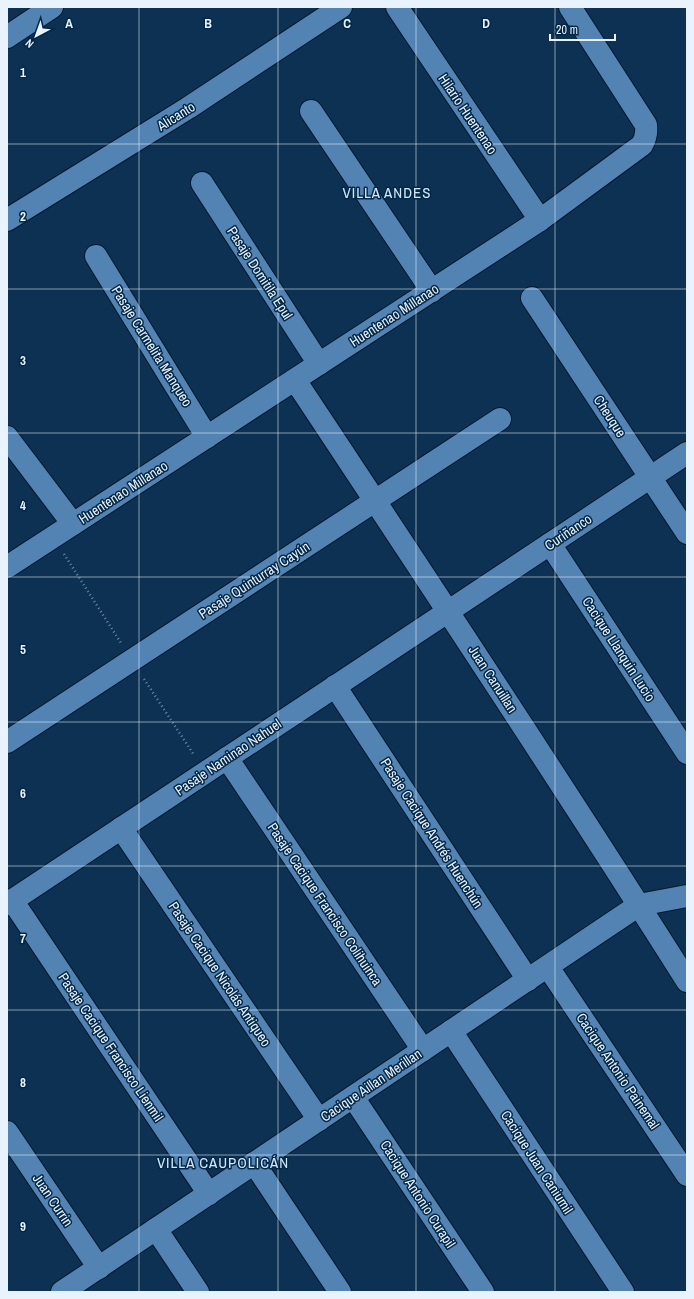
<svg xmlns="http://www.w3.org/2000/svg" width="694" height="1299" viewBox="0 0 694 1299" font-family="'Archivo Narrow',sans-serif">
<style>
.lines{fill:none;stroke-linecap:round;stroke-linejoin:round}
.minor-casing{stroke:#02192f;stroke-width:24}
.path{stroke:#728aa1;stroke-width:2.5;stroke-dasharray:1 3;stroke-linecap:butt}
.minor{stroke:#5383b2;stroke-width:22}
.grid{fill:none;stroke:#e9f3fd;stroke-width:1;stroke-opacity:0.55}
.labels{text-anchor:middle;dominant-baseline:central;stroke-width:3;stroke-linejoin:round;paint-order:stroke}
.street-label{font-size:14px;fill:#e9f3fd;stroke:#022747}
.neighbourhood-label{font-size:15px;letter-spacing:1px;fill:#d2e7fc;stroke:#022747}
.grid-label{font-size:13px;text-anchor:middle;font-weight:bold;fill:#e9f3fd;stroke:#022747;stroke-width:3;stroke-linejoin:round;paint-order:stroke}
</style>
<rect width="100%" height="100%" fill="#0d3152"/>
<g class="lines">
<g class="minor-casing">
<g id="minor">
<path d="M397,7L540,220"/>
<path d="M7,37L52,7"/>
<path d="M311,111L432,291"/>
<path d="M202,183L319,364"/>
<path d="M7,220L188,108L341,7"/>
<path d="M96,256L207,437"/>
<path d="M532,298L687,533"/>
<path d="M295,380C427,579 559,779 687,981"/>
<path d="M7,437L73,524"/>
<path d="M550,544L687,753"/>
<path d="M7,567L540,220L642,145C646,138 647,133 646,125L570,7"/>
<path d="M335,686L528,980"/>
<path d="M7,742L500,419"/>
<path d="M227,758L423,1050"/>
<path d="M121,828L319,1120"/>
<path d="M12,900L209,1194"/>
<path d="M7,904L687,453"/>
<path d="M548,967L687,1175"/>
<path d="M451,1031L623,1292"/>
<path d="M353,1097L483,1292"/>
<path d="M7,1132L99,1268"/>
<path d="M254,1163L340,1292"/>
<path d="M156,1229L198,1292"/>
<path d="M62,1292L639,905L687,896"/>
</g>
</g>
<g class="path">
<path d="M64,554L121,643"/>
<path d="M144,679L194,755"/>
</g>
<use href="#minor" class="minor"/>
</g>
<path class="grid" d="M139,7V1292M278,7V1292M416,7V1292M555,7V1292M7,144H687M7,289H687M7,433H687M7,577H687M7,722H687M7,866H687M7,1010H687M7,1155H687"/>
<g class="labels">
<g class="street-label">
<text transform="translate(468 114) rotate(56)">Hilario Huentenao</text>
<text transform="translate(176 116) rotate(-32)">Alicanto</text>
<text transform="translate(260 273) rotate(57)">Pasaje Domitila Epul</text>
<text transform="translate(394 315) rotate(-33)">Huentenao Millanao</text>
<text transform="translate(152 346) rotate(58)">Pasaje Carmelita Manqueo</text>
<text transform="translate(610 416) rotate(57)">Cheuque</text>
<text transform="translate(123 492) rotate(-33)">Huentenao Millanao</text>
<text transform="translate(568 532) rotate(-34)">Curiñanco</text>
<text transform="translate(254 580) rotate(-33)">Pasaje Quinturray Cayún</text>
<text transform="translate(619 649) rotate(57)">Cacique Llanquin Lucio</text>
<text transform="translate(493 679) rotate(57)">Juan Canuillan</text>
<text transform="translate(228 757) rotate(-34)">Pasaje Naminao Nahuel</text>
<text transform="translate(432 833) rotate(57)">Pasaje Cacique Andrés Huenchún</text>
<text transform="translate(325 904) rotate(56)">Pasaje Cacique Francisco Colihuinca</text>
<text transform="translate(220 974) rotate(56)">Pasaje Cacique Nicolás Antiqueo</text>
<text transform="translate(111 1047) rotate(56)">Pasaje Cacique Francisco Lienmil</text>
<text transform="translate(618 1071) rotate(56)">Cacique Antonio Painemal</text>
<text transform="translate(371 1085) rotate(-34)">Cacique Aillan Merillan</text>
<text transform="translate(537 1162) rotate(57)">Cacique Juan Caniumil</text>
<text transform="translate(418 1194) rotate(57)">Cacique Antonio Curapil</text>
<text transform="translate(53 1200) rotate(56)">Juan Currin</text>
</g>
<g class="neighbourhood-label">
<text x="387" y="192">VILLA ANDES</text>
<text x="223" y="1162">VILLA CAUPOLICÁN</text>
</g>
</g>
<g class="grid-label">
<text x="69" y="28">A</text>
<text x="208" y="28">B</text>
<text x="347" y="28">C</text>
<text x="486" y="28">D</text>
<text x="23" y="77">1</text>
<text x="23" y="221">2</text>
<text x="23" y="365">3</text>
<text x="23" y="510">4</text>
<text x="23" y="654">5</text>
<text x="23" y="798">6</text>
<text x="23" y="943">7</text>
<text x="23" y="1087">8</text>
<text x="23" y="1231">9</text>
</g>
<rect width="694" height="1299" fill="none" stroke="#e9f3fd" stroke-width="16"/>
<g transform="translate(36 36) rotate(221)" stroke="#022747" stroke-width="3" paint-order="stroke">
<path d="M0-3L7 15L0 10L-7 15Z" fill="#e9f3fd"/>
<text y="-6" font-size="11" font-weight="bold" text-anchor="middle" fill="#e9f3fd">N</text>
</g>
<path d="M550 34v6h65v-6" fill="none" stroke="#e9f3fd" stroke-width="2"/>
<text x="556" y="34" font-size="12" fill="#e9f3fd" stroke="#022747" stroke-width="3" paint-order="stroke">20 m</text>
</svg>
